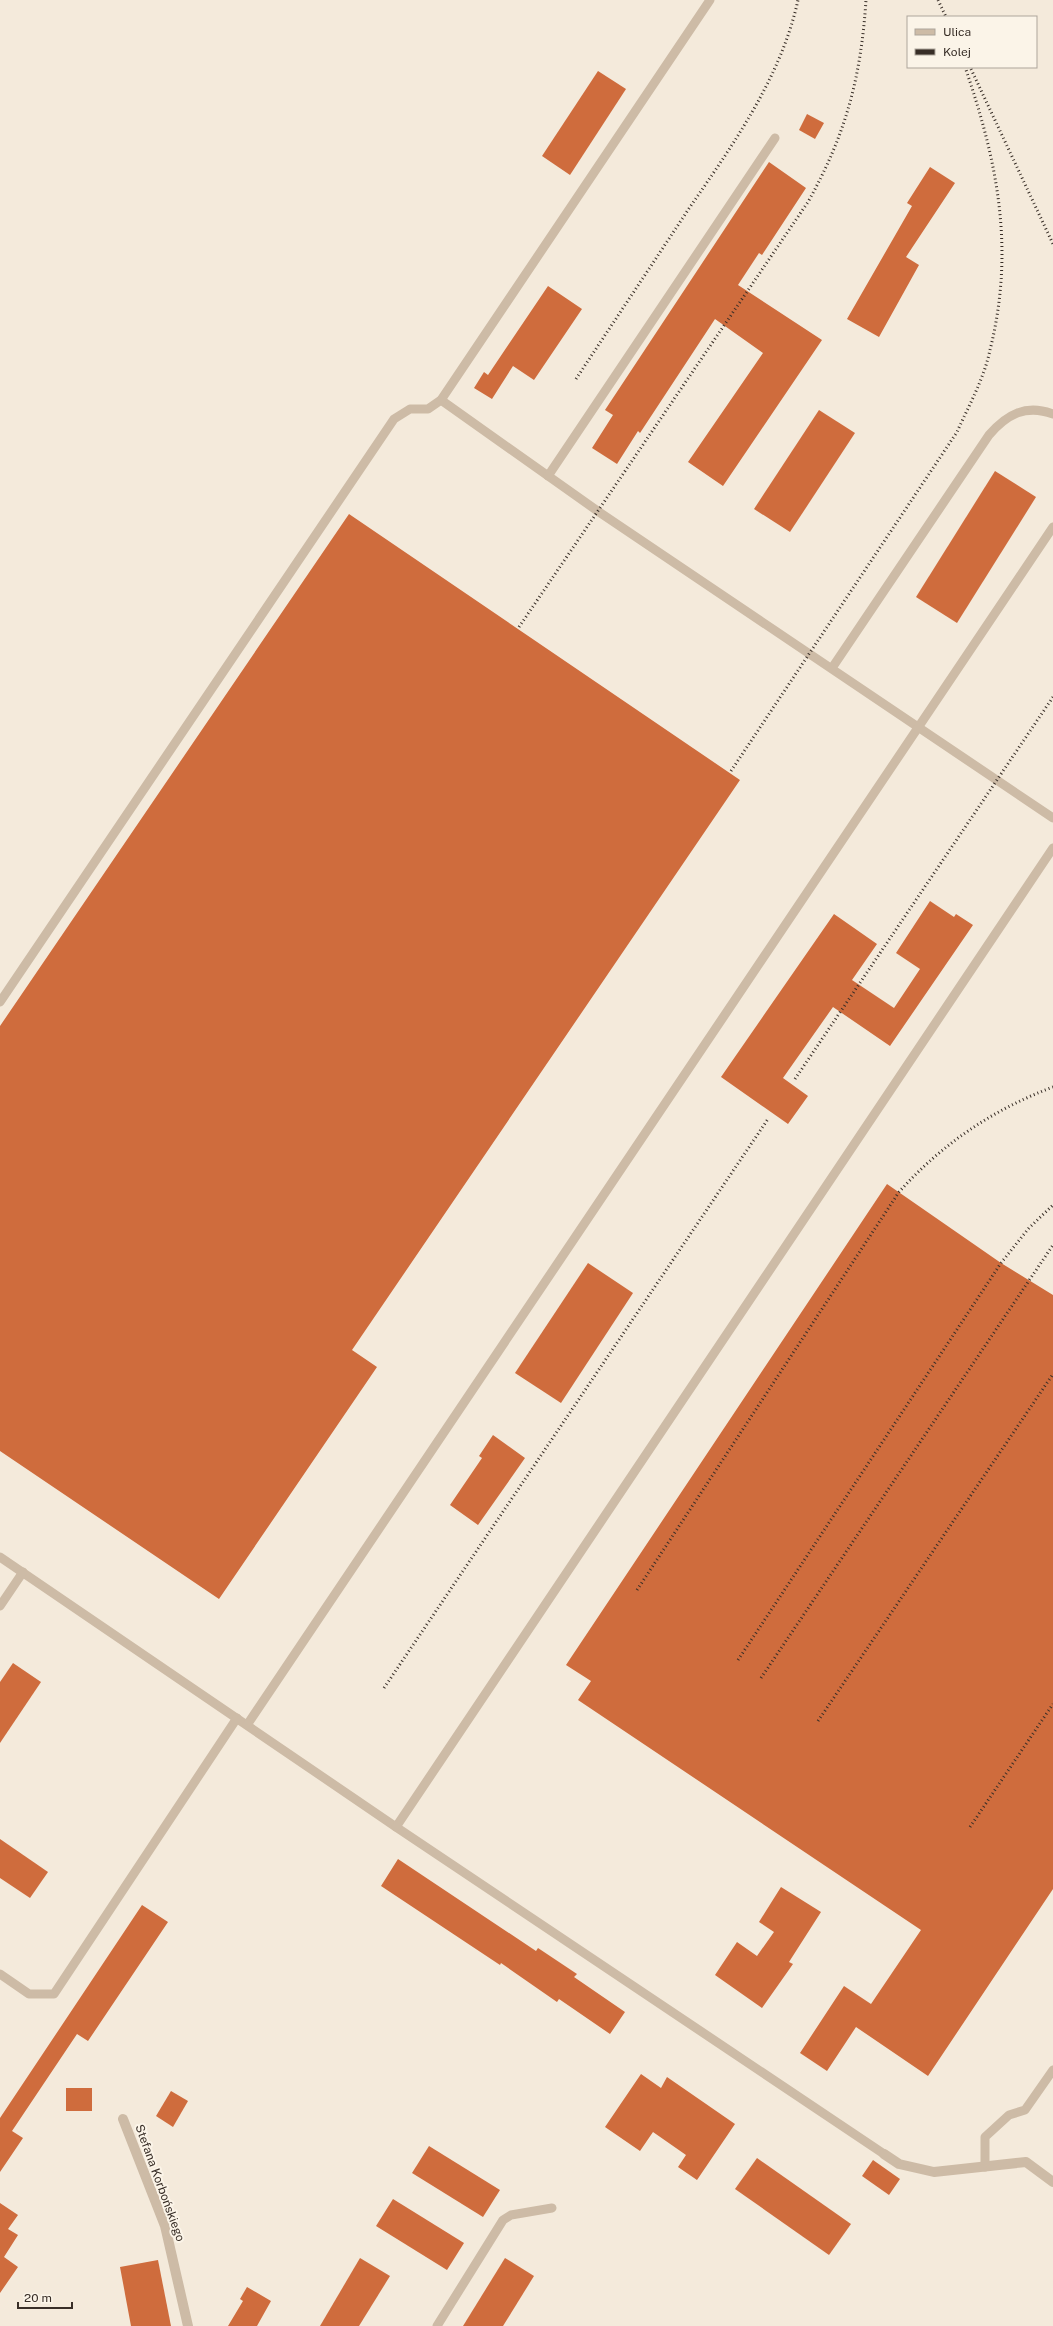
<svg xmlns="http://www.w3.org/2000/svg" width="1053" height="2326" viewBox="0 0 1053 2326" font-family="'Public Sans',sans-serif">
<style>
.building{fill:#cf6c3d}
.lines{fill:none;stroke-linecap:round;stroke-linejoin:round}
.lane{stroke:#cdbba6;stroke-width:9}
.street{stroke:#cdbba6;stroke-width:10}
.rail{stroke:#382e27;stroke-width:3;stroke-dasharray:1 3;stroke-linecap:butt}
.labels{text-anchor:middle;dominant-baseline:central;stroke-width:4;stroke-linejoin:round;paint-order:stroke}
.street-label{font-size:12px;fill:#382e27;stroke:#fbf4e8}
</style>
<rect width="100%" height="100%" fill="#f4eadb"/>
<g class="building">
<path d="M598,71L626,89L570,175L542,156Z"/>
<path d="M807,114L824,123L815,139L799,130Z"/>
<path d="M769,162L806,188L762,255L759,253L738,285L822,340L723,486L688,462L763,353L715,319L640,433L638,431L617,464L592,448L613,415L605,410Z"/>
<path d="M930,167L955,183L906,257L919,265L879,337L847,319L912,206L907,203Z"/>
<path d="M548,286L582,309L534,380L513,366L492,399L474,388L484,372L488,375Z"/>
<path d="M819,410L855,433L790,532L754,509Z"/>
<path d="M995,471L1036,497L957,623L916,597Z"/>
<path d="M349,514L740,780L352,1350L377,1367L219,1599L0,1451V1026Z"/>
<path d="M930,901L954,917L956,914L973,925L890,1046L833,1007L783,1078L808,1096L788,1124L721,1077L834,914L877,944L852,980L894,1008L920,969L896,953Z"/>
<path d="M887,1184L1001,1263L1053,1295V1889L928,2076L856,2027L827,2071L800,2053L844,1986L871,2004L921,1930L578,1700L591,1681L566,1665Z"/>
<path d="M588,1263L633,1293L561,1403L515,1373Z"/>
<path d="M493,1435L525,1458L478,1525L450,1505L482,1458L479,1456Z"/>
<path d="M13,1663L41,1682L0,1743V1682Z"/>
<path d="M0,1839L48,1872L30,1898L0,1878Z"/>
<path d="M398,1859L536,1951L538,1948L577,1974L574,1977L625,2012L610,2034L559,1999L557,2002L501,1963L500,1965L381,1886Z"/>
<path d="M781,1887L821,1912L789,1962L793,1964L762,2008L715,1975L737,1942L757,1956L774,1932L759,1922Z"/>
<path d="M142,1905L168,1922L88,2041L77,2034L12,2131L23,2138L0,2172V2118Z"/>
<path d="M641,2074L661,2088L667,2077L735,2124L697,2180L678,2167L686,2155L653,2132L640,2151L605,2127Z"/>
<rect x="66" y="2088" width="26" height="23"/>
<path d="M171,2091L188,2101L173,2127L156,2116Z"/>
<path d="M429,2146L500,2190L483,2217L412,2173Z"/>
<path d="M757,2158L851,2224L829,2255L735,2189Z"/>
<path d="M873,2160L900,2179L889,2195L862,2176Z"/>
<path d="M393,2199L464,2243L447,2270L376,2226Z"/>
<path d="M0,2203L18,2215L8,2229L18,2235L4,2257L18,2267L0,2293Z"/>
<path d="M360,2258L390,2276L359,2326H320Z"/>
<path d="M505,2258L534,2276L503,2326H463Z"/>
<path d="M158,2260L171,2326H131L120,2267Z"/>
<path d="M247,2287L271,2301L257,2326H228L243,2301L240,2299Z"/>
</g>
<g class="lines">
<g class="lane">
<path d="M441,400L599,512L1053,818"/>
<path d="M548,476L775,138"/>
<path d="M832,668L989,435C1007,414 1026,404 1053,414"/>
<path d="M0,1002L394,419L410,409H428L441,400L710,0"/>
<path d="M0,1557L396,1827L884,2154"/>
<path d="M0,1606L23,1572"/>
<path d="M247,1725L1053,527"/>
<path d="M396,1827L1053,848"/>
<path d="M0,1974L29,1994H54L237,1718"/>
<path d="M985,2167V2137L1009,2115L1025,2110L1053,2070"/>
<path d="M437,2326L503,2220L511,2215L552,2208"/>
</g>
<g class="street">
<path d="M123,2119L165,2226L188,2326"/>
<path d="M884,2154L899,2164L934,2172L1026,2162L1053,2182"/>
</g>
<g class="rail">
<path d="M938,0L946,17"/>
<path d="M971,69L1053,244"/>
<path d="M576,379C613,323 651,266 688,210C732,146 781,78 798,0"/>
<path d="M519,627L808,202C846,134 861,77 866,0"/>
<path d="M731,771L957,432C969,405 984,379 990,350C1015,250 998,163 965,67"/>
<path d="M795,1079L1053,697"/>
<path d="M637,1590L899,1192C942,1144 992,1110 1053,1087"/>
<path d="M738,1660L1001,1263L1029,1228L1053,1205"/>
<path d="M761,1678L1053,1245"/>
<path d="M384,1688L768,1119"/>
<path d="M818,1721L1053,1374"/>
<path d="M970,1827L1053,1704"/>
</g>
</g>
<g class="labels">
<g class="street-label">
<text transform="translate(160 2183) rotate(70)">Stefana Korbońskiego</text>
</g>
</g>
<rect x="907" y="16" width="130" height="52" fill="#fbf4e8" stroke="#ada59b"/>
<rect x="915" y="29" width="20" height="6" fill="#cdbba6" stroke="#ada59b"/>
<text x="943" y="36" font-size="12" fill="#382e27">Ulica</text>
<rect x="915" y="49" width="20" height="6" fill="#382e27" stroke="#ada59b"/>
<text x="943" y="56" font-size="12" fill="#382e27">Kolej</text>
<path d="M18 2302v6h54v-6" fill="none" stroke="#382e27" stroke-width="2"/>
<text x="24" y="2302" font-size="12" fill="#382e27" stroke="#fbf4e8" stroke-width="3" paint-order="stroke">20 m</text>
</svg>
